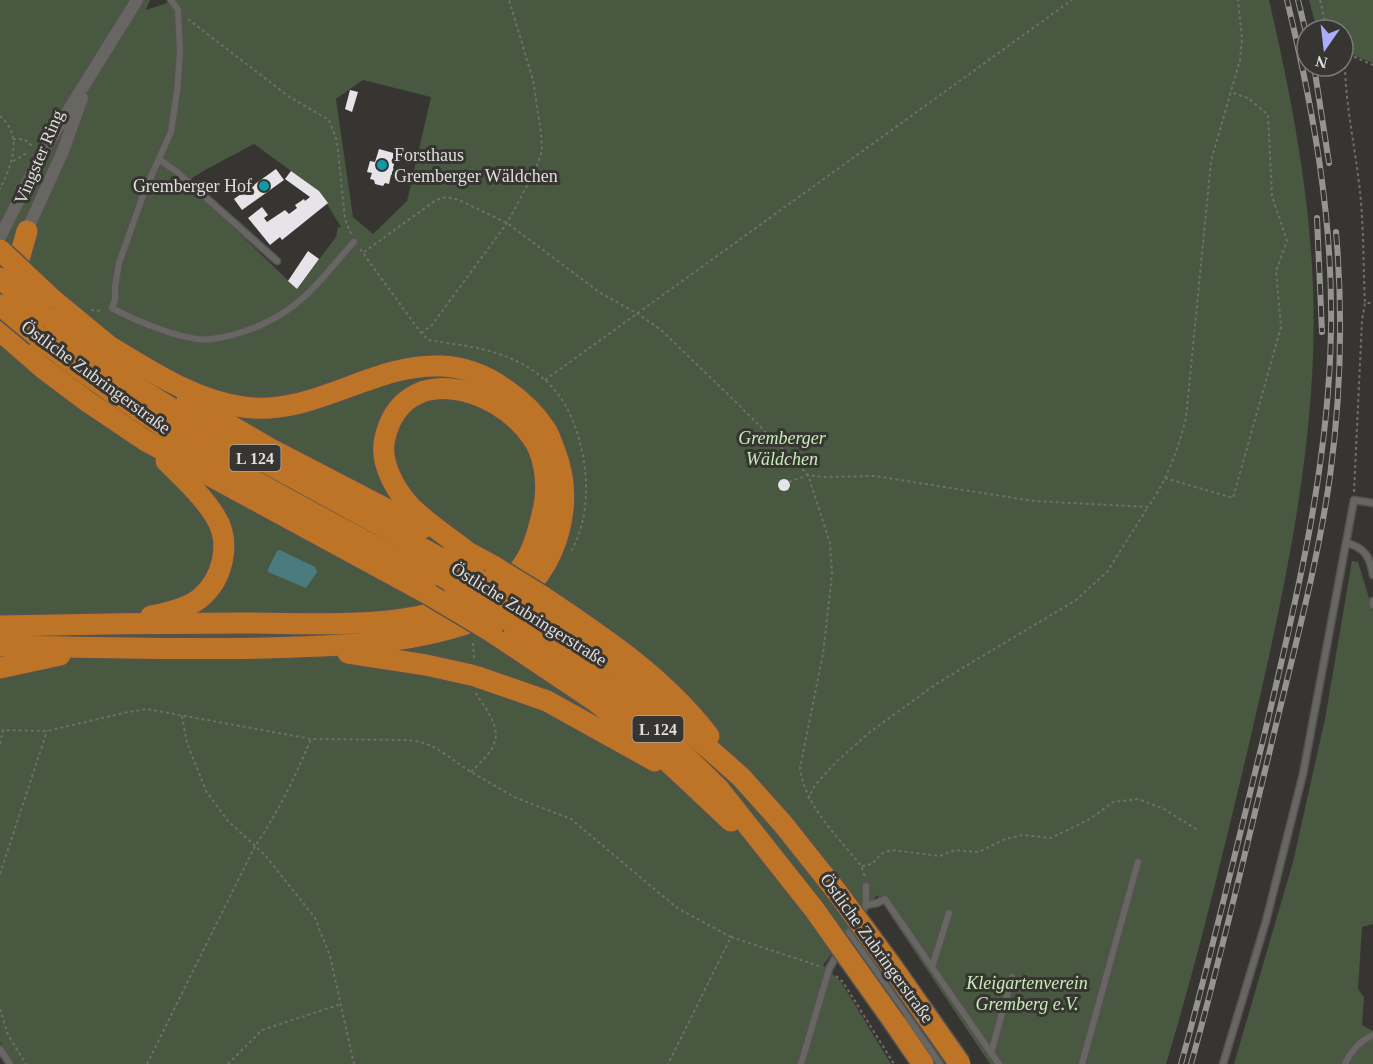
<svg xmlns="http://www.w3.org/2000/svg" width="1373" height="1064" viewBox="0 0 1373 1064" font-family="Georgia,serif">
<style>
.green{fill:#495841;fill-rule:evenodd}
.water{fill:#497b7f}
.building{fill:#e6e4e8}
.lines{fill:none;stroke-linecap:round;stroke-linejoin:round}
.service-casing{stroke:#54534f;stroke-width:9}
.minor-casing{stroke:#54534f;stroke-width:15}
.motorway-casing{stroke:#54534f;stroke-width:24}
.path{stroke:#706e6b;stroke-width:2;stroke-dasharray:3 3;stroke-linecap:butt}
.service{stroke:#686662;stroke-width:6}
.minor{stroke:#686662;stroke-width:12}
.motorway{stroke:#be7427;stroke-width:21}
.rail-casing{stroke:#959491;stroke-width:6}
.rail{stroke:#373532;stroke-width:4;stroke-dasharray:11;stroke-linecap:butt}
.motorway-bridge-casing{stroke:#54534f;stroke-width:24;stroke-linecap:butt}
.motorway-bridge{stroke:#be7427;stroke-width:21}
.culture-dot{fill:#0f9aa8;stroke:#373532;stroke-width:2}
.labels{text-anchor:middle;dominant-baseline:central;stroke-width:6;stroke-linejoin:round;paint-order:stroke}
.shield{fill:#373532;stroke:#adaba8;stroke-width:1.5}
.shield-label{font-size:16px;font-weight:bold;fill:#dfdedb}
.poi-label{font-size:18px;fill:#dfdedb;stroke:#373532;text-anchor:start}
.street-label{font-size:18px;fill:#dfdedb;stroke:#373532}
.park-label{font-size:18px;font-style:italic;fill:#c7edb5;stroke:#373532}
</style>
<rect width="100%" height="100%" fill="#373532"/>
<g class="green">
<path d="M0,0H150L146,10L176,0H1269C1296,116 1318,236 1313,356C1308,490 1277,623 1247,753C1222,857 1197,962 1166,1064H990L877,895L823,965L841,982L891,1064H15L0,1042ZM363,80L431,97L407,201L373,234L353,217L336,99ZM254,144L319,191L341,227H338L336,237L297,289L186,182L205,170Z"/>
<path d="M1309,0H1373V63L1343,51V30H1317Z"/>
<path d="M1352,561L1358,562L1373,611V924L1362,927L1358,989L1364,997L1362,1025L1373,1031V1064H1234L1293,862L1325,719Z"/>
</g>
<path class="water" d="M280,550L315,567L317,572L306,588L268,572V569L277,551Z"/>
<g class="building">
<path d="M350,90L358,92L352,112L345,109Z"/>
<path d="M379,149L397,154L393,168L395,173L391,175L389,184L385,183L383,186L375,184L374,180L370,179L372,173L367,172L370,161L375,162Z"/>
<path d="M276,169L284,180L242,210L234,199Z"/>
<path d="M291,171L319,191L328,203L282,240L280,237L270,245L248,218L262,207L268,215L264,218L267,222L285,210L289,214L297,208L295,205L304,199L305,201L310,197L285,179Z"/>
<path d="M308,251L319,259L297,289L288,281Z"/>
<circle cx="784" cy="485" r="6"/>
</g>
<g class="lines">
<g class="service-casing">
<g id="service">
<path d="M171,0L178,10L180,52L177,91L171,132L145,190L119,263L115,287V300L112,308C134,320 187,343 212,339C245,335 280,319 304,297C322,281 337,260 354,242"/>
<path d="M160,160L177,172L277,261"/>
<path d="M1347,543C1365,548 1370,557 1373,575"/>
<path d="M1373,601V605"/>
<path d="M866,905L877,903L885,899L991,1053"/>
<path d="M849,932L940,1064"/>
<path d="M844,942L866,905V886"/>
<path d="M932,967L949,913"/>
<path d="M0,1049L10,1064"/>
<path d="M801,1064L829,969L839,951"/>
<path d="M999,1064L991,1053L1012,977"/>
<path d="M1082,1064L1138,862"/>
<path d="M1223,1064L1266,921L1303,774L1354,500L1373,503"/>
<path d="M1345,1064C1351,1051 1360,1041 1373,1035"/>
</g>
</g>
<g class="minor-casing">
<g id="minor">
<path d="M0,237L45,148L137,0"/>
<path d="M24,237L63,151L82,98"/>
</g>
</g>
<g class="motorway-casing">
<g id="motorway">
<path d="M13,281L27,231"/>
<path d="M51,298L114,350"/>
<path d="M44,317L118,375L201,427L478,579"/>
<path d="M0,331L44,369L88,402L146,441L430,595"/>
<path d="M37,336C163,440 312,512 455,589"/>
<path d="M104,343C148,369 192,400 243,407C314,417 372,363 441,366C464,367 487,376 505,389C521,400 535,413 546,430C550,436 552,444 555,451C575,502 559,563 516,599"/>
<path d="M187,400L269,448L423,528"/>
<path d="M453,544L495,567"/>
<path d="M465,550C447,536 427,523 411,507C395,490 379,462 385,438C403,360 496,386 531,436C545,454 548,484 544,506C537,538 529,570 499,587"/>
<path d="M542,596C603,637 664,677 709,736"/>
<path d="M528,610L617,669L654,700L741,777L783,824L837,892"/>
<path d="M151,616C167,613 186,609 199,599C223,580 232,542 215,516C202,495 183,478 166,461"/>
<path d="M510,622L605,686L659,730L719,789L814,909"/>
<path d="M0,626C82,624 164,623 245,623C319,623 396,630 466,603"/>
<path d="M492,632L595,701L649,744L731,821"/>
<path d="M0,646C88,647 176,650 264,648C339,646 417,645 487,616"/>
<path d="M348,653L426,665L471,675"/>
<path d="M0,668L60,655"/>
<path d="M478,677L547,701L655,761"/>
<path d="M895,1023L923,1064"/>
</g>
</g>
<g class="path">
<path d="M1320,0L1327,30"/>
<path d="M188,19L288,96L329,120L337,141L345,219L351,234"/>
<path d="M1343,52L1373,65"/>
<path d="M1345,54C1344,98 1354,140 1359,183C1364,222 1363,263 1365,303"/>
<path d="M0,116C24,136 11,166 0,189"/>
<path d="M13,139H24L32,146"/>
<path d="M13,161L29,152"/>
<path d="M360,249L421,333L429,340C451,344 475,346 496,353C555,372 577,411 585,469C588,498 585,528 570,553"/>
<path d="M364,252L436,200L447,197L459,200L507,223L599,292L638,314L660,329L736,402L808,475L830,543L832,574L823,654L800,768C805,807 838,836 861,866L865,877"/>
<path d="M91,310L103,311"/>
<path d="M421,333L432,325L507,223L535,171L542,151L541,133L533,80L509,0"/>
<path d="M545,380L1072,0"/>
<path d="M1165,478L1233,498L1281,327L1276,271L1287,241L1272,196L1268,115L1248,98L1230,92"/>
<path d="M789,482L808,475L822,477L875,476L1033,501L1148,507C1167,480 1178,450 1186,418L1211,161L1240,60L1242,39L1238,0"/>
<path d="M1354,492L1362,320L1365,303H1373"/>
<path d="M474,658L473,644L475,640"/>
<path d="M182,716L187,743L206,791L228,821L265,855L315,918L330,956L354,1064"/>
<path d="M0,744L3,730L47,731L128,712L147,709L311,739L407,740L421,742L436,748L471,772L514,797L571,819L677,908L731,937L668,1064"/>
<path d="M471,772C490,753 505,741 489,714C486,707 480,701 476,693"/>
<path d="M808,799L815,785L837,761L870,732L936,684L1076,600L1107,572L1148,507"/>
<path d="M862,866L872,864L881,854L891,850L940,856L955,850L979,852L1005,839L1023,835L1051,838L1090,819L1113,802L1138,799L1164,809L1199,831"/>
<path d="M0,874L47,731"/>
<path d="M731,937L822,967"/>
<path d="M836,976L843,982L894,1064"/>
<path d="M0,1009L8,1035L26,1064"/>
<path d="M147,1064L255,846C278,813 295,777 311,739"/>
<path d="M228,1064L262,1030L341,1004"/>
</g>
<use href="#service" class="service"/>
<use href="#minor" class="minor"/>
<use href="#motorway" class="motorway"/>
<g class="rail-casing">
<g id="rail">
<path d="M1298,0L1307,37"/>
<path d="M1314,66L1329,163"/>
<path d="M1317,218L1322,332"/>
<path d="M1181,1064C1211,956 1237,846 1264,736C1296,602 1329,467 1331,329C1333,217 1313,108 1287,0"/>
<path d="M1191,1064C1222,953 1248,841 1275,729C1295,646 1318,562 1330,476C1341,395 1343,313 1336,232"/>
</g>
</g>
<use href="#rail" class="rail"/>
<g class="motorway-bridge-casing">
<g id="motorway-bridge">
<path d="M0,250L51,298"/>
<path d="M0,278L44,317"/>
<path d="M0,305L37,336"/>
<path d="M495,567L542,596"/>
<path d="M478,579L528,610"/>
<path d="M455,589L510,622"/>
<path d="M430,595L492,632"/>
<path d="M471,675L478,677"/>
<path d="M837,892L892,967L960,1064"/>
<path d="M814,909L895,1023"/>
</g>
</g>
<use href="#motorway-bridge" class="motorway-bridge"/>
</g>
<g class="culture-dot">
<circle cx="382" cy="165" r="6"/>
<circle cx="264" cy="186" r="6"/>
</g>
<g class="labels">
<g class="shield">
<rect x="229.5" y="445" width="51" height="26" rx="4.5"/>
<rect x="632.5" y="716" width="51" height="26" rx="4.5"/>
</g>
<g class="shield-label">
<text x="255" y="458">L 124</text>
<text x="658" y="729">L 124</text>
</g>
<g class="poi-label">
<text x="394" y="155">Forsthaus<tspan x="394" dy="21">Gremberger Wäldchen</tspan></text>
<text x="252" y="186" text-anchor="end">Gremberger Hof</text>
</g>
<g class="street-label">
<text transform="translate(39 157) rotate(-67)">Vingster Ring</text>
<text transform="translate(96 377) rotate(36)">Östliche Zubringerstraße</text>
<text transform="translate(529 614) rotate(32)">Östliche Zubringerstraße</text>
<text transform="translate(877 948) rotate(54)">Östliche Zubringerstraße</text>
</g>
<g class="park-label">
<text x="782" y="438">Gremberger<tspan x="782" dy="21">Wäldchen</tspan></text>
<text x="1027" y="983">Kleigartenverein<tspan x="1027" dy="21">Gremberg e.V.</tspan></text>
</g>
</g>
<g transform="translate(1325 48) rotate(194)"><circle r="28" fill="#373532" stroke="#7a7976" stroke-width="1.5"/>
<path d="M0-4.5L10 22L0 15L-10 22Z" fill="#abaffb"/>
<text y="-9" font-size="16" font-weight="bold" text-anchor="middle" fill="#dfdedb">N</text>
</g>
</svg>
